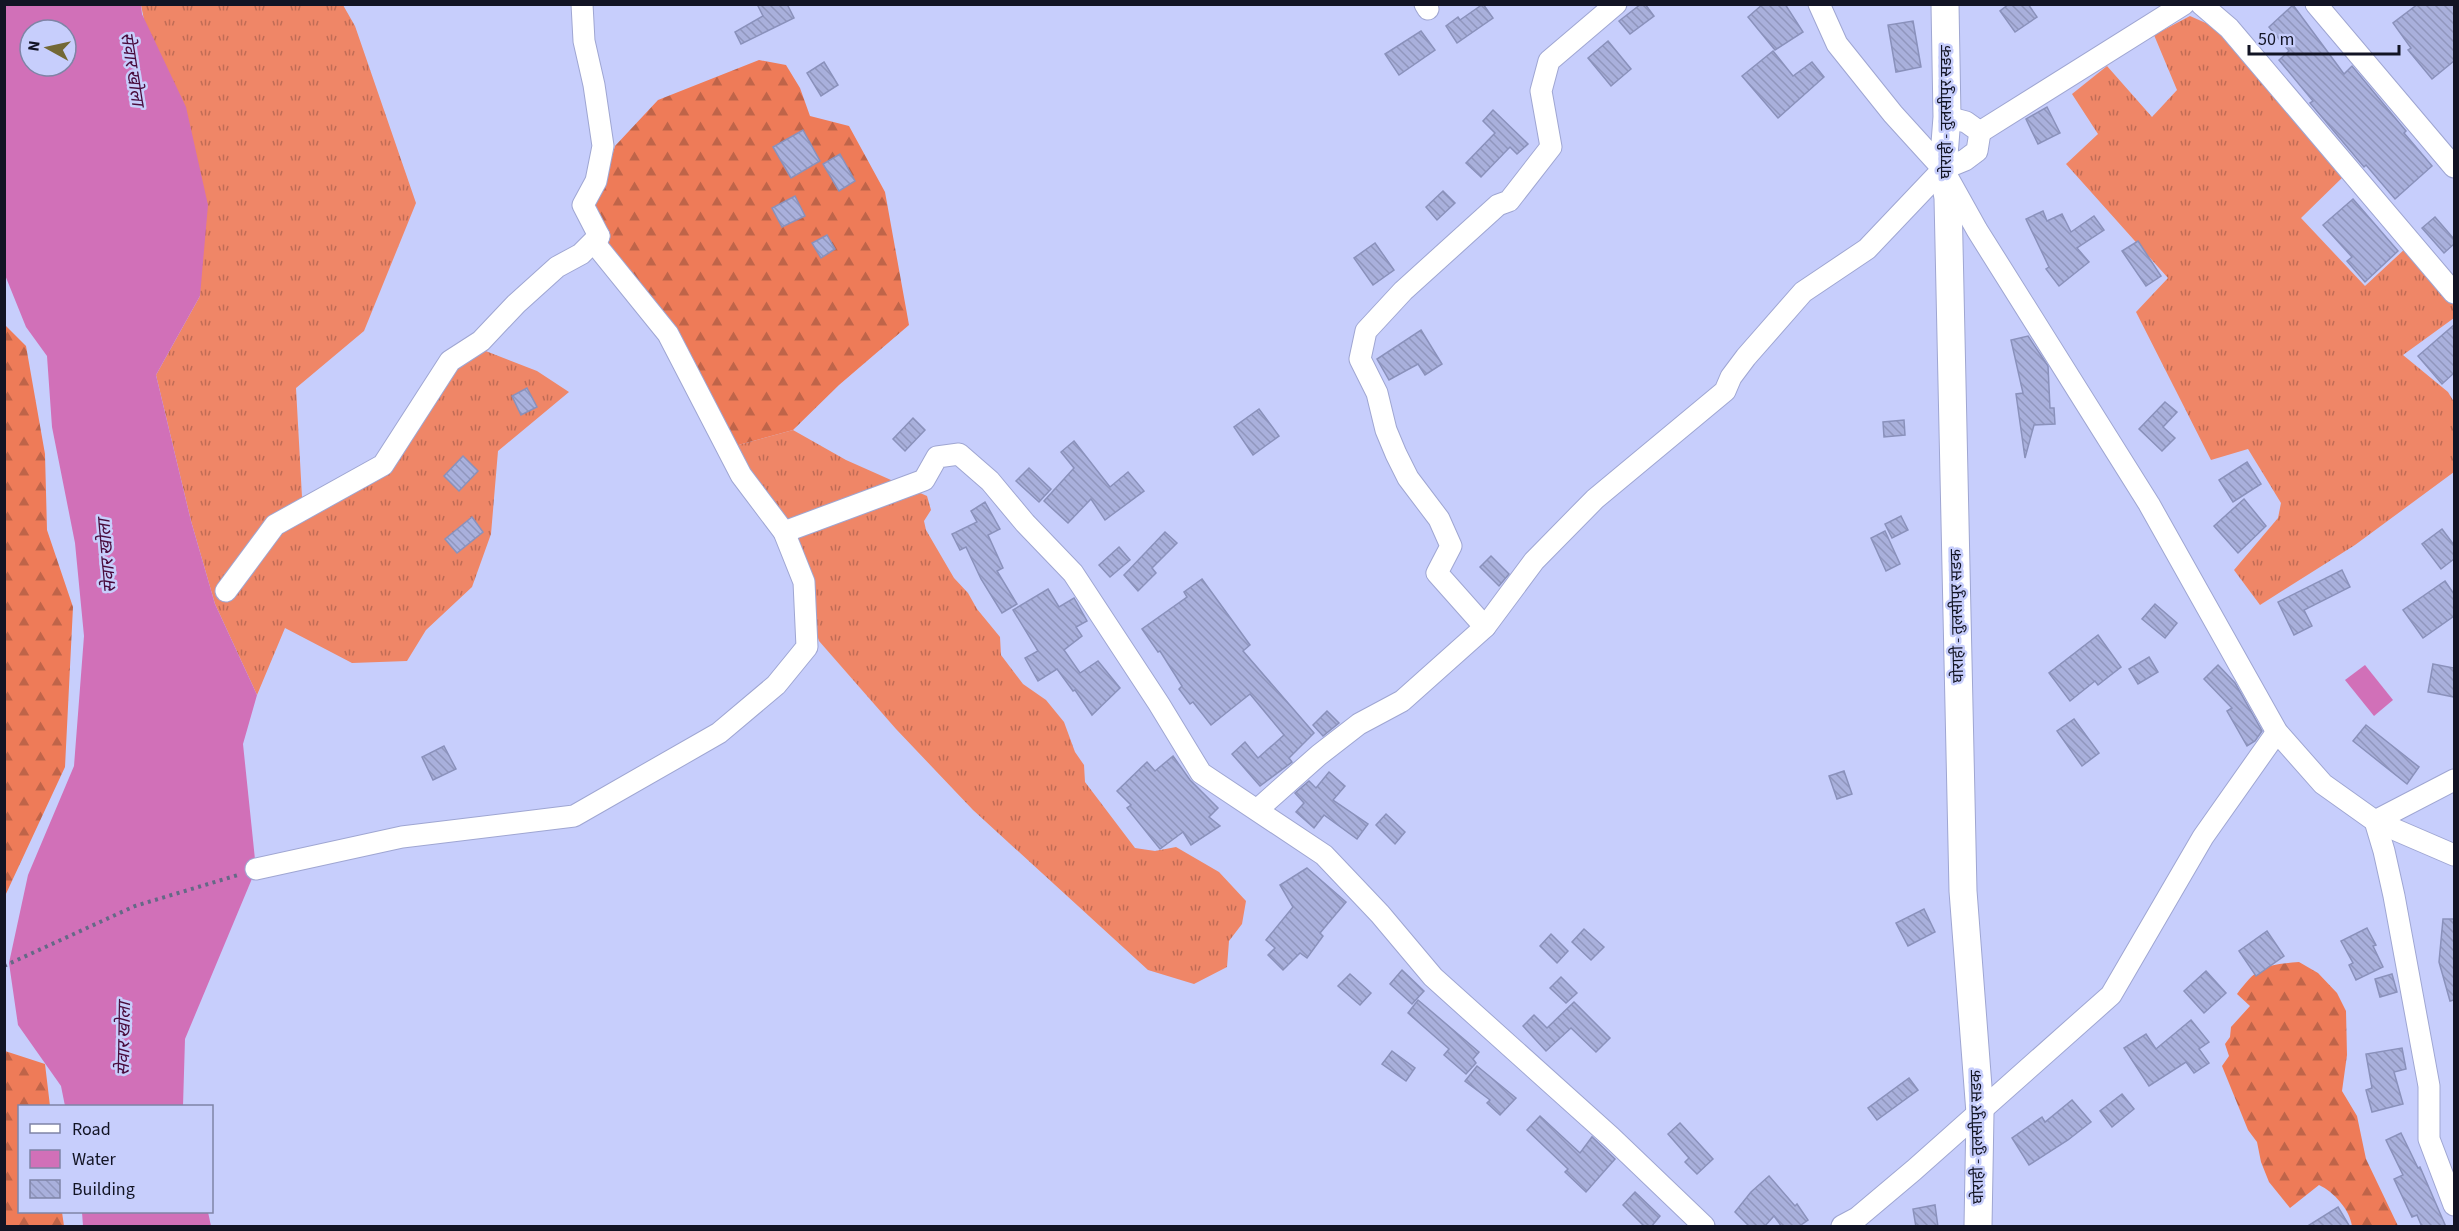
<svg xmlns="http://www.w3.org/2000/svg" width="2459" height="1231" viewBox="0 0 2459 1231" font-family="'Source Sans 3','Noto Sans Devanagari',sans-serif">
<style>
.grass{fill:url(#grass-tufts)}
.forest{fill:url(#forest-firs)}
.water{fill:#d170b8;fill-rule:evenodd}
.building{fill:url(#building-back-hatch);stroke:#8a91bb;stroke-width:1.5}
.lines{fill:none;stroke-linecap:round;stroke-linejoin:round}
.minor-casing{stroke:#9fa6d2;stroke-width:23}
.major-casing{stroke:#9fa6d2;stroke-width:29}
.path{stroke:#646986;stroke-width:4;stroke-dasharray:3 4.5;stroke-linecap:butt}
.minor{stroke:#fff;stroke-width:21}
.major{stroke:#fff;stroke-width:27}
.labels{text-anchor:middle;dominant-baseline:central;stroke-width:5;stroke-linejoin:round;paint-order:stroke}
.street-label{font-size:16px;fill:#121424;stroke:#c7cefc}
.water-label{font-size:18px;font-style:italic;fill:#490b3c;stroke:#c7cefc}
</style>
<defs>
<pattern id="grass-tufts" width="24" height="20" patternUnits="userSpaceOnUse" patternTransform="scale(1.5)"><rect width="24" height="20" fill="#ef8667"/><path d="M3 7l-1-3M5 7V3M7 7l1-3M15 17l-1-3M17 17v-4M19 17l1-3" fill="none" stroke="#c06c55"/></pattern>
<pattern id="forest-firs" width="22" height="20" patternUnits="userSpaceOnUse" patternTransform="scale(1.5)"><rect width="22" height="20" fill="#ee7b58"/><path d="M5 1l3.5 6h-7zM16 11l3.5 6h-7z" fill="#bf6449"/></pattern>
<pattern id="building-back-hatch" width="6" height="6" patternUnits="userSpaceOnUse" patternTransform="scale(1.5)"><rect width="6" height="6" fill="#a9b0dc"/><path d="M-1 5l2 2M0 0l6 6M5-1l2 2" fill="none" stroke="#9096bd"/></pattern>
</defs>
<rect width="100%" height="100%" fill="#c7cefc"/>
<g class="grass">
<path d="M141,5H343L355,26L416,203L364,331L296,388L302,497L376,463L460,341L537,371L569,392L498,451L491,534L472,587L426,630L407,661L352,663L285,628L257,695L215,604L191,521L156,375L200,296Z"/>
<path d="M2190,16L2226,32L2346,174L2301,218L2365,286L2407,247L2454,305V318L2403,355L2448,392L2454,402V472L2355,545L2260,605L2234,570L2278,518L2281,503L2248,449L2211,460L2136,312L2168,278L2066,164L2098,134L2072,94L2107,66L2152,117L2177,90L2154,35Z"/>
<path d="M793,430L846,460L927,496L931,510L924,521L926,530L954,578L968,593L977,609L1000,637L1001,655L1023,684L1046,700L1064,722L1075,752L1084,765L1085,782L1135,848L1155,851L1176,847L1219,872L1246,901L1242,924L1229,941L1227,967L1194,984L1148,970L973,810L896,729L819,641L809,611L735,446Z"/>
</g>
<g class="forest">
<path d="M759,60L786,65L800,88L810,116L849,126L885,192L909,325L839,385L793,430L735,446L600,245L590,206L603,187L615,146L658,100Z"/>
<path d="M5,325L26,346L45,454L47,530L73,607L65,767L5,896Z"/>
<path d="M2299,962L2318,973L2337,993L2346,1011L2347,1055L2342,1091L2357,1116L2366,1159L2398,1226H2352C2350,1210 2334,1192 2319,1185L2290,1208L2269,1182L2261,1162L2257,1142L2248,1130L2222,1066L2229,1056L2225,1044L2230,1037L2231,1027L2250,1006L2237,994C2258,966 2265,965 2299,962Z"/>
<path d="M5,1051L45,1064L50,1106H20V1212H62L64,1226H5Z"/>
</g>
<g class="water">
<path d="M4,5H141L142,14L186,107L208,205L200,296L156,375L191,521L215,604L257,695L243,744L256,869L185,1039L183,1106H65L61,1086L18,1025L9,963L28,875L74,766L84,636L75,543L52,427L47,356L26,327L5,275ZM30,30H66V66H30Z"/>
<path d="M2365,665L2393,700L2374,716L2345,680Z"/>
<path d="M82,1212H208L211,1226H83Z"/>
</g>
<g class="building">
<path d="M757,4H787L794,18L741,44L735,32L763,16Z"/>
<path d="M1483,4L1493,18L1457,43L1446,26L1458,17L1460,20Z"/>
<path d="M1641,4H1645L1654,16L1630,34L1619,21Z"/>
<path d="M1763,4H1785L1803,32L1775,50L1748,17Z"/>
<path d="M2009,4H2028L2037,17L2015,32L2000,11Z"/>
<path d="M2418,4H2454V61L2432,79L2408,50L2411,48L2393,23Z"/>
<path d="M2293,5L2344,74L2352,66L2406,131L2404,133L2432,166L2395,199L2366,165L2364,167L2310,103L2313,101L2279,60L2289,51L2269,27Z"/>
<path d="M1913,21L1921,67L1896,72L1888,25Z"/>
<path d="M1421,31L1435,50L1399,75L1385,54Z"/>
<path d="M1608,41L1631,69L1611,86L1588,58Z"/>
<path d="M1773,51L1793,76L1812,62L1824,77L1778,118L1742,76Z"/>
<path d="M824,62L838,85L821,96L807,73Z"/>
<path d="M2047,107L2060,133L2038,144L2026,119Z"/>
<path d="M1493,110L1528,144L1517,154L1510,147L1481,177L1466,163L1495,133L1483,121Z"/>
<path d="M803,130L820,161L791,178L773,147Z"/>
<path d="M840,154L855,181L839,191L823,164Z"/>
<path d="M1443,191L1455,203L1437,220L1426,207Z"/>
<path d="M795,196L805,216L782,227L772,208Z"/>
<path d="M2353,199L2398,251L2365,282L2347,261L2352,257L2323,225Z"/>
<path d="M2043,211L2047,221L2062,214L2071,232L2094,216L2104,230L2077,248L2089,262L2059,286L2046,269L2049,267L2026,219Z"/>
<path d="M2435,217L2454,239V244L2444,253L2422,228Z"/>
<path d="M827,235L835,249L821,258L812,243Z"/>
<path d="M2138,241L2161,276L2146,286L2122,251Z"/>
<path d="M1375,243L1394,270L1373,285L1354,258Z"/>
<path d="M2454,325V373L2442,384L2418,356Z"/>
<path d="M1421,330L1442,364L1425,375L1418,364L1389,380L1377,359Z"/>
<path d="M2028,336L2048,366L2050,408H2054L2055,424L2034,425L2025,458L2016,394L2023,393L2011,340Z"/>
<path d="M527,388L537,407L521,415L512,396Z"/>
<path d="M2165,402L2177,412L2163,427L2175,438L2162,451L2139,429Z"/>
<path d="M1259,409L1279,436L1253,455L1234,427Z"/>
<path d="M913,418L925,430L905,451L893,439Z"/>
<path d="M1904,420L1905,435L1884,437L1883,422Z"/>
<path d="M1074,441L1110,487L1128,472L1144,491L1105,520L1091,499L1068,523L1044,501L1074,468L1061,452Z"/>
<path d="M463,456L478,471L459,491L444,476Z"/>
<path d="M2247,462L2261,484L2233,502L2219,480Z"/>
<path d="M1029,468L1051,489L1039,502L1016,481Z"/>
<path d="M2244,499L2266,526L2238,553L2214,526Z"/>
<path d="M985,502L1000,529L988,535L1003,568L997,571L1017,604L1002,613L981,579L966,547L960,550L952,534L977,522L971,511Z"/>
<path d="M1901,516L1908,530L1892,538L1885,524Z"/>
<path d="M472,517L483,532L457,553L445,539Z"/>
<path d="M2442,529L2454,545V559L2441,569L2422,544Z"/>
<path d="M1885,531L1900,564L1886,571L1871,538Z"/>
<path d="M1165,532L1177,543L1152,568L1156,573L1138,591L1124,575Z"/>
<path d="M1119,547L1130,560L1110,577L1099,565Z"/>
<path d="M1491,556L1509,574L1499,586L1480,567Z"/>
<path d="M2342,570L2350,587L2304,610L2312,626L2294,635L2278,602Z"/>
<path d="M1202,579L1250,645L1243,651L1314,733L1289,758L1292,762L1260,786L1232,754L1245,742L1258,758L1284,735L1250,694L1211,725L1193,702L1190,704L1179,689L1182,686L1160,651L1158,652L1142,629L1187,597L1184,592Z"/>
<path d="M2445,581L2454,594V616L2423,638L2403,610Z"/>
<path d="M1048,589L1059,607L1074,598L1087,621L1076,627L1082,636L1064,650L1080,673L1098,661L1120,688L1092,715L1075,690L1073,691L1057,669L1038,681L1025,658L1038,651L1013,610Z"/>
<path d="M2155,604L2177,623L2165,638L2142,619Z"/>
<path d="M2098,635L2121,667L2098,685L2095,681L2070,701L2049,673Z"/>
<path d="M2149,657L2158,672L2138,684L2129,669Z"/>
<path d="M2433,664L2454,668V697L2428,692Z"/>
<path d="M2218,665L2235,683L2262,731L2255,741L2247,746L2227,711L2232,708L2204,679Z"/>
<path d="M1327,711L1339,723L1323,736L1313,725Z"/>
<path d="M2074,719L2099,753L2082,766L2057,731Z"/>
<path d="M2366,725L2419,767L2407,784L2353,741Z"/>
<path d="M444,746L456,769L433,780L422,757Z"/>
<path d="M1173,756L1190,780L1218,808L1209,817L1220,826L1191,845L1183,832L1160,849L1127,808L1131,805L1117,791L1147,762L1155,771Z"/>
<path d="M1844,771L1852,794L1837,799L1829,776Z"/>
<path d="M1329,772L1345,786L1333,800L1368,824L1357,839L1324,815L1314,828L1296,812L1304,803L1295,793L1309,781L1316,788Z"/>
<path d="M1386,814L1405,832L1395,844L1376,825Z"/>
<path d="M1307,868L1346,902L1320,933L1323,936L1307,958L1300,953L1283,970L1268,955L1275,948L1266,940L1293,907L1280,885Z"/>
<path d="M1924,909L1935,932L1908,946L1896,923Z"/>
<path d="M2443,919H2454V1000L2450,1001L2439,962Z"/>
<path d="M2367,928L2376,945L2373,946L2383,967L2356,980L2349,965L2353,963L2341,941Z"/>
<path d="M1584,929L1604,947L1591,960L1572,942Z"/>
<path d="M2267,931L2284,956L2256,976L2239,951Z"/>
<path d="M1551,934L1568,951L1557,963L1540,946Z"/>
<path d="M1402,970L1424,991L1412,1004L1390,984Z"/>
<path d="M2206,971L2226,993L2204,1013L2184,991Z"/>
<path d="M1350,974L1371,993L1360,1005L1338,986Z"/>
<path d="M2392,974L2397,992L2380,997L2375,979Z"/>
<path d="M1561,977L1577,993L1566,1003L1550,988Z"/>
<path d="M1418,1000L1479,1052L1473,1059L1476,1063L1466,1074L1444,1055L1449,1049L1408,1013Z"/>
<path d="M1574,1002L1610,1038L1596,1052L1571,1028L1546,1051L1523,1026L1534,1015L1547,1028Z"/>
<path d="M2191,1020L2209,1042L2199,1049L2209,1063L2194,1073L2186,1062L2149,1086L2124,1048L2146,1034L2156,1049Z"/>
<path d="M2402,1048L2406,1069L2394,1072L2403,1104L2372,1112L2366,1090L2372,1088L2366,1054Z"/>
<path d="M1392,1051L1415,1068L1406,1081L1382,1064Z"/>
<path d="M1477,1066L1516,1098L1500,1115L1487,1103L1490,1100L1465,1081Z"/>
<path d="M1909,1078L1918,1090L1877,1120L1868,1108Z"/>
<path d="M2122,1094L2134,1109L2112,1127L2100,1111Z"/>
<path d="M2072,1100L2091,1122L2068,1140L2029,1165L2012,1138L2042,1117L2045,1122Z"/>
<path d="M1540,1116L1580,1153L1592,1137L1615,1159L1586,1192L1565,1172L1568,1169L1527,1130Z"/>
<path d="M1680,1123L1713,1159L1697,1174L1685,1162L1689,1158L1668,1134Z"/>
<path d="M2401,1133L2418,1168L2420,1167L2446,1227H2422L2417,1215L2412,1217L2394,1179L2403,1175L2386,1140Z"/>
<path d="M1769,1176L1795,1206L1797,1204L1808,1220L1798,1227H1782L1774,1216L1764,1227H1750L1735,1212L1751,1192Z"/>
<path d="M1635,1192L1660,1216L1651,1227H1645L1623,1205Z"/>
<path d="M1935,1205L1938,1227H1916L1913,1209Z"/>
<path d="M2338,1207L2350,1227H2306Z"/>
</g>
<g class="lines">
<g class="minor-casing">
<g id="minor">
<path d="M1425,4L1428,9"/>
<path d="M1819,4L1837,44L1893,114L1943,169L1977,230L2149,504L2277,732L2323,784L2375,821L2384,851L2394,896L2429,1086V1139L2454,1205"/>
<path d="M2201,4L2229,28L2454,293"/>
<path d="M2316,4L2454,167"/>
<path d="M1980,132L2184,4"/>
<path d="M784,532L924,480L937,457L959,454L990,481L1025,523L1073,573L1159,704L1201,773L1324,855L1380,914L1433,977L1611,1137L1704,1226"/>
<path d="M226,591L275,525L383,465L450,361L481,341L516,304L557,267L581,254L599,236"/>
<path d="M1485,627L1437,573L1451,546L1439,519L1408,478L1396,454L1386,430L1377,393L1360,359L1366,331L1403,291L1498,205L1509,201L1551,147L1541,91L1549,61L1616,4"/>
<path d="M1258,809L1319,755L1359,724L1402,701L1485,627L1534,561L1595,499L1725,391L1731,377L1746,357L1803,292L1867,249L1943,169L1965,160L1977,151L1980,132L1966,122L1947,117"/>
<path d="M2375,821L2454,780"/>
<path d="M2375,821L2454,855"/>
<path d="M256,869L402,837L574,816L719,733L776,685L807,647L804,582L784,532L741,475L668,334L596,245L599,236L583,205L596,181L603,146L594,85L584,41L582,4"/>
<path d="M1842,1226L1857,1218L1914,1170L2111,995L2203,837L2277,732"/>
</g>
</g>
<g class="major-casing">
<path id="major" d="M1945,4L1947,117L1943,169L1948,198L1963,891L1980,1113L1978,1226"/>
</g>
<path class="path" d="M4,966L135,906L238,875"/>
<use href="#minor" class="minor"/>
<use href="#major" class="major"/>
</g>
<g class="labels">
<g class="street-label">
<text transform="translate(1946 112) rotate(-90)">घोराही - तुलसीपुर सडक</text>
<text transform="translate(1957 616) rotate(-91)">घोराही - तुलसीपुर सडक</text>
<text transform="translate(1977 1137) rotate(-91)">घोराही - तुलसीपुर सडक</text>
</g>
<g class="water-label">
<text transform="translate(132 69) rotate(81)">सेवार खोला</text>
<text transform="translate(107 556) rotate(-95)">सेवार खोला</text>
<text transform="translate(124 1039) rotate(-89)">सेवार खोला</text>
</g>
</g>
<rect width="2459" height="1231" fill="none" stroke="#121424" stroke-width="12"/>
<rect x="18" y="1105" width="195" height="108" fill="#c7cefc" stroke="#7f84a6" stroke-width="1.5"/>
<rect x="30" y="1124" width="30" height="9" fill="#ffffff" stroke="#7f84a6" stroke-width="1.5"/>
<text x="72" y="1135" font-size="18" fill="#121424">Road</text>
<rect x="30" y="1150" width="30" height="18" fill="#d170b8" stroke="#7f84a6" stroke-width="1.5"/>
<text x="72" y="1165" font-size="18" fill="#121424">Water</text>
<rect x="30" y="1180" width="30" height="18" fill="url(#building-back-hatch)" stroke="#7f84a6" stroke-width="1.5"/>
<text x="72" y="1195" font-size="18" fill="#121424">Building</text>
<g transform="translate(48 48) rotate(278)"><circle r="28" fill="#c7cefc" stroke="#7f84a6" stroke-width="1.5"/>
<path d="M0-4.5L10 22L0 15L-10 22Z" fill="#736835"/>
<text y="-9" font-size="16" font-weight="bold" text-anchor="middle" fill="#121424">N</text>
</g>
<path d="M2249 45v9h150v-9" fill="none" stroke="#121424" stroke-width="3"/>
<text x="2258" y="45" font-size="18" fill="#121424" stroke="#c7cefc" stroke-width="4.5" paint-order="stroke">50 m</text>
</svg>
